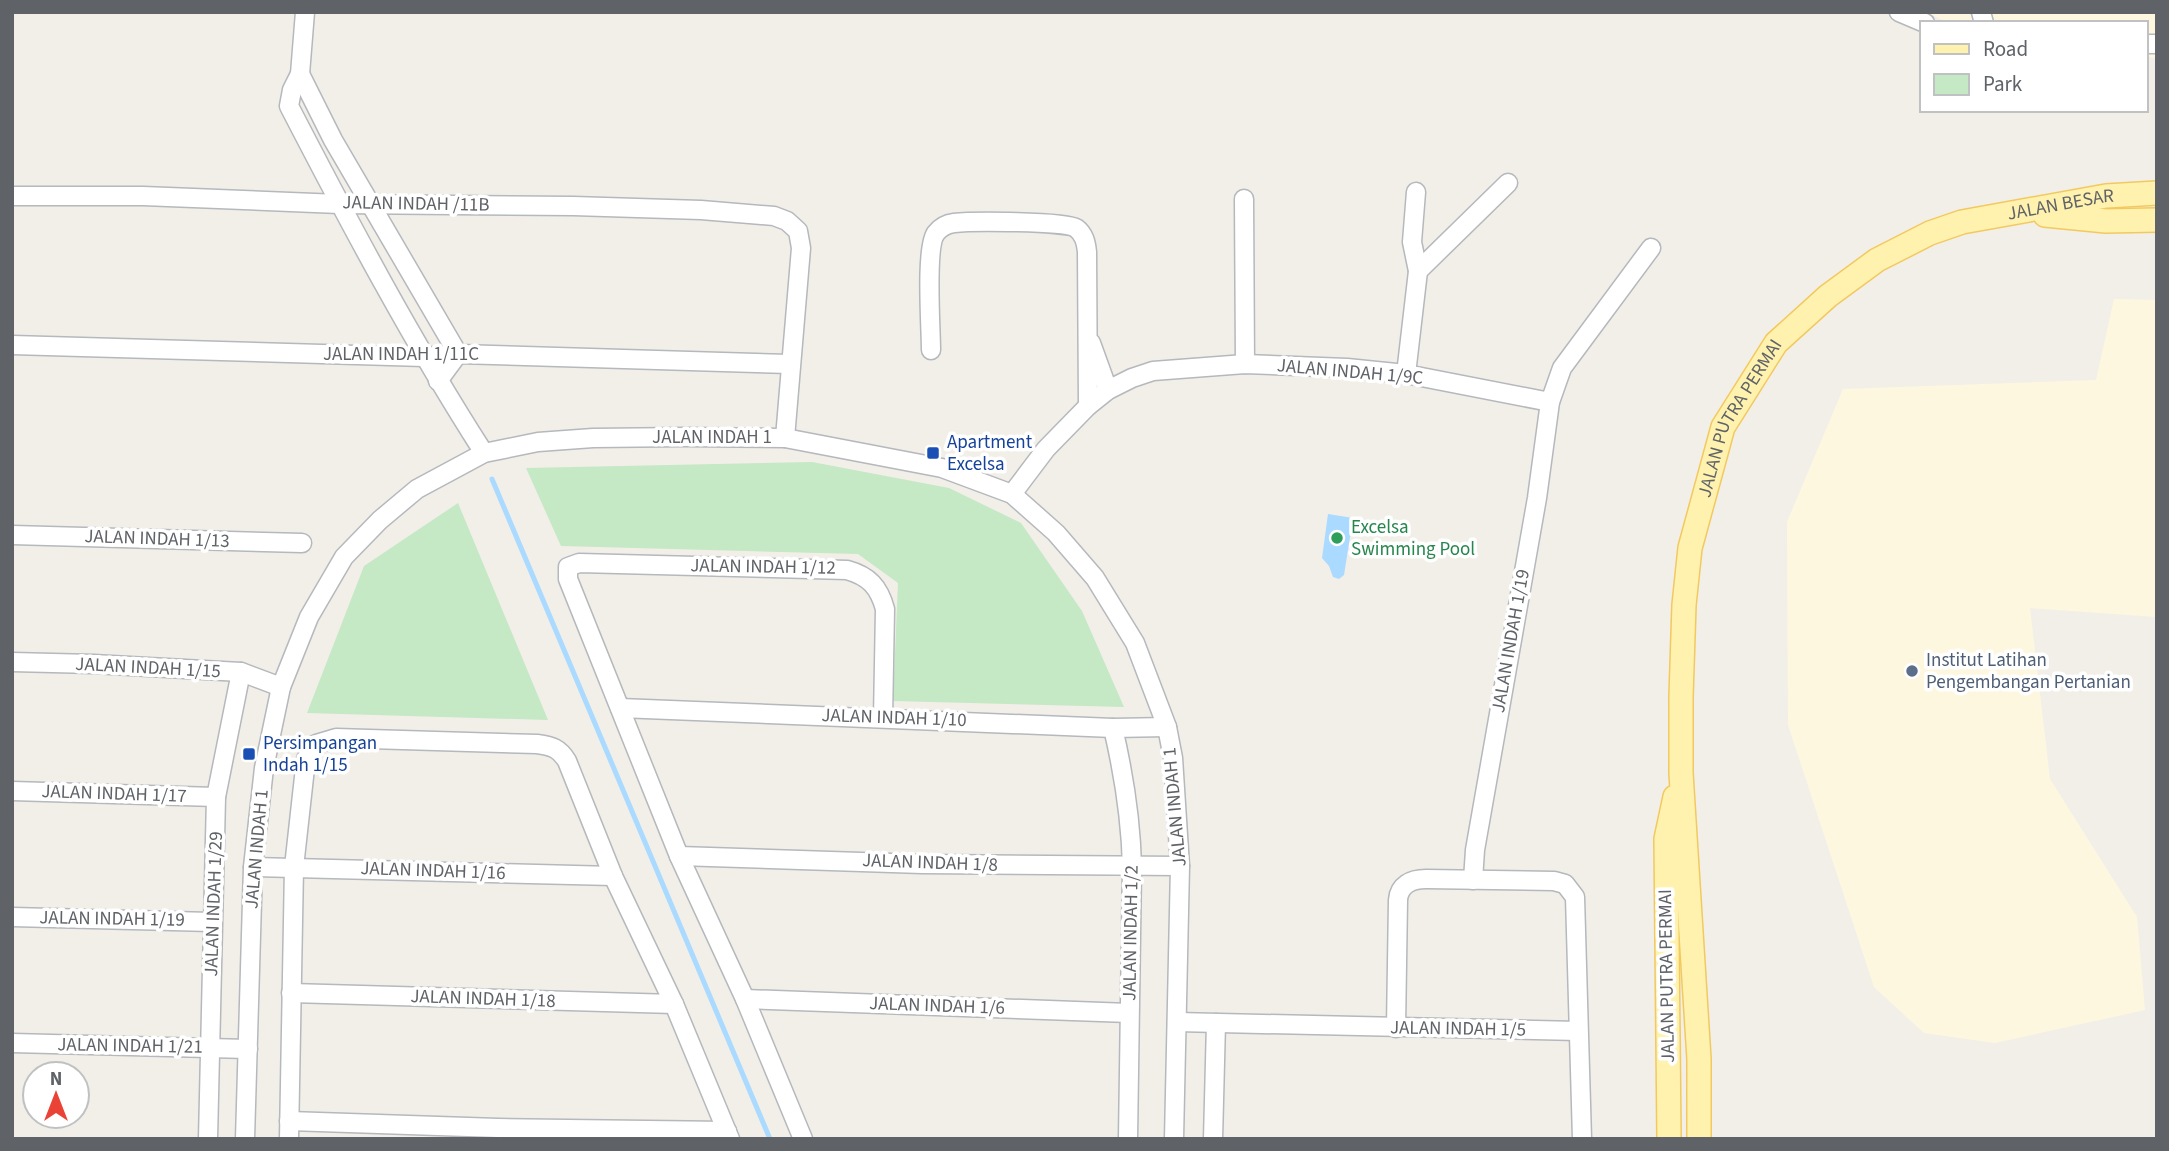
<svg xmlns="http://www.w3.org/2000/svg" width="2169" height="1151" viewBox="0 0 2169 1151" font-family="'Source Sans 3',sans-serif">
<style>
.commercial{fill:#fef7e0}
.green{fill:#c5e8c5}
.water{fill:#aadaff}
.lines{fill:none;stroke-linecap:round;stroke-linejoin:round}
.stream{stroke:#aadaff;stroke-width:5}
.minor-casing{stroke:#b5b8bc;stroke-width:21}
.major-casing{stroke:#f2c960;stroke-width:26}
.minor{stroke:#fff;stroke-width:18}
.major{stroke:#fff2af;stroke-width:23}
.transit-dot{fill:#1a4fb4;stroke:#fff;stroke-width:2.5}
.leisure-dot{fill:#2e9e5b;stroke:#fff;stroke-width:2.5}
.service-dot{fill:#5c6f8a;stroke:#fff;stroke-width:2.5}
.labels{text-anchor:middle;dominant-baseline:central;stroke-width:7;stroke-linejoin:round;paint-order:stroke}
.street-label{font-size:19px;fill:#5f6368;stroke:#fff}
.transit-label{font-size:19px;fill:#164399;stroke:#fff;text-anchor:start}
.leisure-label{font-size:19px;fill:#27864d;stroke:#fff;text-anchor:start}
.service-label{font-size:19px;fill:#4e5e75;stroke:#fff;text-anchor:start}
</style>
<rect width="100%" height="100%" fill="#f1efe8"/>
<g class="commercial">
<path d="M1925,12H2157V58L2146,57V23H1949Z"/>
<path d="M2114,299L2157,300V617L2030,608L2050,779L2137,917L2145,1010L1995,1043L1924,1033L1874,987L1788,725L1787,522L1843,389L2096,380Z"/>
</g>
<g class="green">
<path d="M812,462L949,488L1021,523L1082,611L1124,707L893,701L898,583L858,554L561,546L526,468Z"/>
<path d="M458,503L548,720L307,713L364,566Z"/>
</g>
<path class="water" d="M1328,514L1353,518L1344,575L1339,579L1333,577L1329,566L1322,558Z"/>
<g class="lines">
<path class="stream" d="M492,479L770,1139"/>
<g class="minor-casing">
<g id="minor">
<path d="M305,12L300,74L292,90L289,106C350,224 412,341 484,453"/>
<path d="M1899,12L1925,23"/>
<path d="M1981,12L1984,23"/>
<path d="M2146,44H2157"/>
<path d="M300,74L333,140L458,354L438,381"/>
<path d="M12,196H143L339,204L573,206L701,210L774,216L787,221L798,231L801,248L785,438"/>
<path d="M1244,199L1245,364"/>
<path d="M1418,271L1508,183"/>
<path d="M1091,343L1108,390"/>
<path d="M12,345L424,357L458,354L790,364"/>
<path d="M931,350C931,329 925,247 936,233C940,228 946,224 954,223C971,221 1065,221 1076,228C1084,234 1086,242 1087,252L1088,406"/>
<path d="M1406,374L1418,271L1412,242L1416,192"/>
<path d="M1012,494L1046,449L1088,406L1108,390L1132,378L1153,371L1245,364L1347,368L1406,374L1550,402"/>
<path d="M12,535L302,543"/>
<path d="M12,662L93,664L241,672L281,687"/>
<path d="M620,708L1113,728L1167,727"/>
<path d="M1113,728C1124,775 1131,819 1132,867L1128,1139"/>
<path d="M12,791L216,797"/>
<path d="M679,856L922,864L1180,866"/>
<path d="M253,867L613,876"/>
<path d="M1473,880L1475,850L1537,498L1550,402L1562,368L1651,248"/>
<path d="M12,917L212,922"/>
<path d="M291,993L674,1004"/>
<path d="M745,999L1129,1013"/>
<path d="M1177,1022L1578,1031"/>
<path d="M1396,1028L1398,900C1399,885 1411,879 1426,879L1554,881L1565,884L1575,897L1582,1139"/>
<path d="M12,1043L248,1049"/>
<path d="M289,1121L498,1128L727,1131"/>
<path d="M208,1139L216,797L241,672"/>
<path d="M245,1139L253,867L264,768L281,687L309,617L344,557L380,520L417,489L484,453L538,442L593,438L685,437L785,438L942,468L1012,494L1056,533L1095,578L1135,643L1167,727L1173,758L1180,866L1174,1139"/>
<path d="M289,1139L294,867L306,759L316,744L336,738L537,744C552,746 559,748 567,761L613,876L674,1004L730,1139"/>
<path d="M803,1139L745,999L679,856L568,579V567L579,563L847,570C869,576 879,587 885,609L883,718"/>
<path d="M1213,1139L1216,1023"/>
</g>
</g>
<g class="major-casing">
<g id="major">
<path d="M2045,215L2106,221L2157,220"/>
<path d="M1669,1139L1666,839L1675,797"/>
<path id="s1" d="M1699,1139V1059L1681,773V697L1684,605L1690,548L1723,427L1776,343L1828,296L1877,260L1930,233L1962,222L2106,196L2157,193"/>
</g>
</g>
<use href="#minor" class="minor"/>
<use href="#major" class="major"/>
</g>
<g class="transit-dot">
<rect x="926" y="446" width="14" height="14" rx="3.5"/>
<rect x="242" y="747" width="14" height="14" rx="3.5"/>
</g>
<circle class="leisure-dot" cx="1337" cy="538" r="7"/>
<circle class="service-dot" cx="1912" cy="671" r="7"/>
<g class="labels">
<g class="street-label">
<text transform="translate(416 204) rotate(1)">JALAN INDAH /11B</text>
<text stroke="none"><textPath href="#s1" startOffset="1141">JALAN BESAR</textPath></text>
<text x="401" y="354">JALAN INDAH 1/11C</text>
<text transform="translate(1350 372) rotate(5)">JALAN INDAH 1/9C</text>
<text stroke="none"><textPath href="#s1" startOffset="732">JALAN PUTRA PERMAI</textPath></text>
<text x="712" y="437">JALAN INDAH 1</text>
<text transform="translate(157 539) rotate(2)">JALAN INDAH 1/13</text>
<text transform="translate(763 567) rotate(1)">JALAN INDAH 1/12</text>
<text transform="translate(1511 641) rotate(-80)">JALAN INDAH 1/19</text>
<text transform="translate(148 668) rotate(3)">JALAN INDAH 1/15</text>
<text transform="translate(894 718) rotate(2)">JALAN INDAH 1/10</text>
<text transform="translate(114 794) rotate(2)">JALAN INDAH 1/17</text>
<text transform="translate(1175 807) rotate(-95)">JALAN INDAH 1</text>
<text transform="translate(257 849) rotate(-85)">JALAN INDAH 1</text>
<text transform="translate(930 863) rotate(2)">JALAN INDAH 1/8</text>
<text transform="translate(433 871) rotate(2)">JALAN INDAH 1/16</text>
<text transform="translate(214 904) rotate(-88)">JALAN INDAH 1/29</text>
<text transform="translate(112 919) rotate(1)">JALAN INDAH 1/19</text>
<text transform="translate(1131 933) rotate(-89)">JALAN INDAH 1/2</text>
<text transform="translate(1667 976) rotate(-91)">JALAN PUTRA PERMAI</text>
<text transform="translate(483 999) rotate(2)">JALAN INDAH 1/18</text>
<text transform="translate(937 1006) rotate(2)">JALAN INDAH 1/6</text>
<text transform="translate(1458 1029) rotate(1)">JALAN INDAH 1/5</text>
<text transform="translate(130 1046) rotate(1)">JALAN INDAH 1/21</text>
</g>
<g class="transit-label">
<text x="947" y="442">Apartment<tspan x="947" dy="22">Excelsa</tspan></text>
<text x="263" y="743">Persimpangan<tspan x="263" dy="22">Indah 1/15</tspan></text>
</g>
<g class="leisure-label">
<text x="1351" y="527">Excelsa<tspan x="1351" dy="22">Swimming Pool</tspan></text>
</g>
<g class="service-label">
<text x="1926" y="660">Institut Latihan<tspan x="1926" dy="22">Pengembangan Pertanian</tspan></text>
</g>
</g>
<rect width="2169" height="1151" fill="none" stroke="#5f6368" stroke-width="28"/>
<rect x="1920" y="21" width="228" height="91" fill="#ffffff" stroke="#bfc1c3" stroke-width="2"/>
<rect x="1934" y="44" width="35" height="10" fill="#fff2af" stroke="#bfc1c3" stroke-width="2"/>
<text x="1983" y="56" font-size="21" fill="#5f6368">Road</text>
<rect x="1934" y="74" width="35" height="21" fill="#c5e8c5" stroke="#bfc1c3" stroke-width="2"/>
<text x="1983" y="91" font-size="21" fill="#5f6368">Park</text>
<g transform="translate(56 1095)"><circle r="33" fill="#ffffff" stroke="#bfc1c3" stroke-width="2"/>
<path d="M0-5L12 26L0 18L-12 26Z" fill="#ea4335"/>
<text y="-10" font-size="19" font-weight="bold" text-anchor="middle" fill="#5f6368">N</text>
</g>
</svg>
